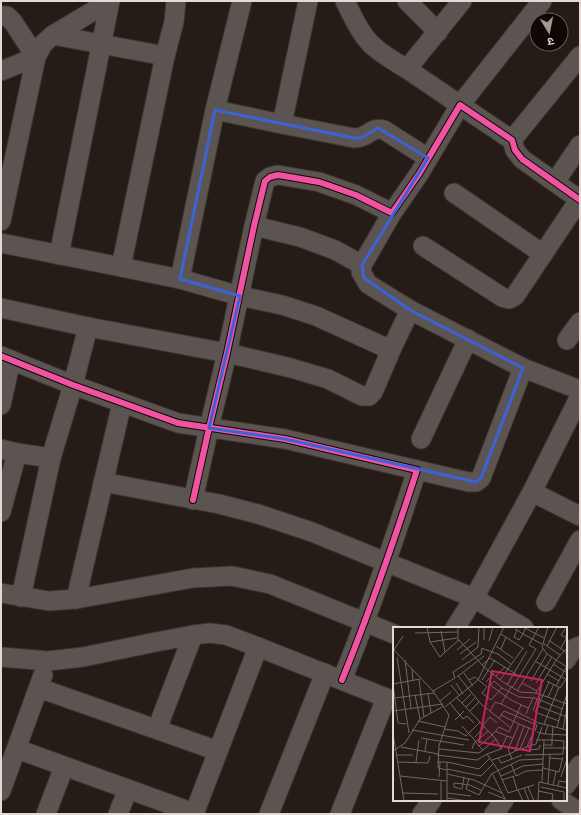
<svg xmlns="http://www.w3.org/2000/svg" width="581" height="815" viewBox="0 0 581 815" font-family="Barlow,'Noto Sans Devanagari',sans-serif">
<style>
.lines{fill:none;stroke-linecap:round;stroke-linejoin:round}
.minor-casing{stroke:#3d3531;stroke-width:21}
.minor{stroke:#5b5450;stroke-width:19}
.cycleway-casing{stroke:#0e0704;stroke-width:8}
.cycleway{stroke:#f153a3;stroke-width:6}
.marked{fill:none;stroke:#3b63d7;stroke-width:3;stroke-linejoin:round}
.inset-road{fill:none;stroke:#726762;stroke-width:1}
.view{fill:#c42261;fill-opacity:0.15;stroke:#c42261;stroke-width:2}
.inset-edge{fill:none;stroke:#e6d9d3;stroke-width:2}
</style>
<rect width="100%" height="100%" fill="#251b17"/>
<g class="lines">
<g class="minor-casing">
<g id="minor">
<path d="M176,1L174,22L165,56L121,267L180,279"/>
<path d="M308,1L282,124L215,110L180,279L240,296L282,305L316,316L391,350L410,310"/>
<path d="M345,1C352,15 358,30 369,42C379,53 394,61 407,69"/>
<path d="M407,1L438,32"/>
<path d="M462,1L407,69L460,105L542,1"/>
<path d="M1,16H7L13,22L36,57L1,71"/>
<path d="M53,35L165,56"/>
<path d="M215,110L242,1"/>
<path d="M282,124L354,138C370,138 370,126 384,130L428,158"/>
<path d="M512,140L580,56"/>
<path d="M555,182L580,145"/>
<path d="M454,193L543,254"/>
<path d="M1,221L36,57L43,44L53,35L110,1"/>
<path d="M254,226L300,237L335,250L362,265L361,272L368,284L410,310L523,368L580,390"/>
<path d="M1,243L121,267"/>
<path d="M423,246L502,297L509,299L515,296L579,200"/>
<path d="M59,255L110,1"/>
<path d="M362,265L392,213"/>
<path d="M1,308L88,327L227,353L291,368L328,379L362,396H369L373,392L391,350"/>
<path d="M567,340L580,322"/>
<path d="M1,356L73,385L178,423L285,439L417,470C394,541 370,611 342,680"/>
<path d="M1,405L11,360"/>
<path d="M421,439L468,339"/>
<path d="M1,449L17,453L1,512"/>
<path d="M17,453L51,458L73,385L88,327"/>
<path d="M417,470L469,482H476L481,478L523,368"/>
<path d="M103,482L219,504L258,514L312,532L474,598L524,628"/>
<path d="M532,492L580,396"/>
<path d="M193,500L209,428L227,353L254,226L265,181L270,177L278,175L319,182L356,195L392,213L419,174L460,105L512,140L515,150L522,159L580,200"/>
<path d="M1,593L49,601L76,599L193,578L232,576L270,584L394,634"/>
<path d="M21,597L51,458"/>
<path d="M76,599L122,403"/>
<path d="M546,602L580,540"/>
<path d="M455,628L474,598L532,492L580,516"/>
<path d="M1,657L48,661L83,657L156,642L193,635L210,633L226,635L258,647L394,701"/>
<path d="M566,660L573,649L580,646"/>
<path d="M39,688L218,751"/>
<path d="M157,729L193,635"/>
<path d="M17,749L194,813"/>
<path d="M566,785L580,765"/>
<path d="M1,791L43,675"/>
<path d="M561,800L580,813"/>
<path d="M46,814L64,767"/>
<path d="M118,814L128,789"/>
<path d="M194,814L258,647"/>
<path d="M269,814L325,673"/>
<path d="M340,814L386,698"/>
<path d="M422,814L432,800"/>
<path d="M494,814L504,800"/>
</g>
</g>
<use href="#minor" class="minor"/>
<g class="cycleway-casing">
<g id="cycleway">
<path d="M1,356L73,385L178,423L285,439L417,470C394,541 370,611 342,680"/>
<path d="M193,500L209,428L227,353L254,226L265,181L270,177L278,175L319,182L356,195L392,213L419,174L460,105L512,140L515,150L522,159L580,200"/>
</g>
</g>
<use href="#cycleway" class="cycleway"/>
</g>
<path class="marked" d="M215,110L354,138H361L378,128L428,158L362,265L364,278L410,310L523,368L481,478L476,482L285,439L209,428L240,296L180,279Z"/>
<g transform="translate(393 627)">
<rect width="174" height="174" fill="#251b17"/>
<path class="inset-road" d="M34,0L37,15L64,11M65,0V12L92,41L110,55L127,65L143,66L174,77M130,0L151,11M133,0L130,7L149,17M155,0L149,20L154,27L174,40M122,2L124,3L130,7L126,13L121,10L124,3M172,2L168,8L174,11M22,6L65,5M108,7L131,22M91,13V0M96,14L100,0M157,14L174,26M37,15L47,30L52,25L48,4M150,16L154,19L164,0M103,19L120,31M154,19L167,28M88,21L105,27L118,37M168,21L174,10M0,22L40,64L56,88L46,119L45,141L54,143V147L81,153L109,166L113,174M108,22L113,10M143,22L136,18L146,0M64,23L77,12M0,24L10,9M52,25L66,13M67,27L83,15M4,30L16,106M12,33L18,81M69,33L85,20L86,0M142,34L174,53M160,37L174,46M89,38L97,31L126,49M19,42L20,54M71,46L80,59M154,47L166,54M65,49L88,77L118,101M103,49L112,40M64,50L91,29M26,53L31,90M76,53L82,50L94,60L89,66L98,73L109,61L126,70L142,71L169,82L174,67M89,53L102,33M107,53L130,21M138,54L154,27M154,54L167,61L173,52M93,55L101,46M156,55L145,79L174,90M63,56L70,67M129,56L144,64M143,56L159,30M0,57L5,96L13,97M0,57L27,52M58,58L67,69M97,58L118,73L135,81M114,58L134,24M97,59L101,54L109,61M163,59L174,39M118,60L108,77L146,96L174,103M119,61L143,22M40,64L62,51L60,45L88,27L89,22M124,64L150,22M35,66L38,86M143,66L163,33L174,21M22,68L27,92M155,70L161,57M1,71L41,66M47,74L58,65M57,76L70,92L74,89L81,96M69,76L78,67M145,79L142,85L166,94M52,80L85,53L111,0M73,80L82,71M0,84L50,77M77,84L86,75M97,84L102,75L108,77M140,84L144,72M133,87L140,71M108,88L111,84L144,98L142,104M106,91L108,88L126,97L120,111L114,109L108,122M62,93L71,84M25,94L52,100M87,95L99,108L106,100L116,105L128,78M126,97L131,99L122,124L117,127L119,132L129,128M151,97L166,60M90,98L97,90L104,96M69,99L76,107L80,111L86,119L90,123L103,112L99,108L86,119M164,100L169,82M51,102L65,104L73,109L87,95L64,71M170,102L174,81M19,103L76,113M102,104L114,109M144,105L152,107L155,98M0,106L11,174M152,107L174,108M82,110L91,100M28,111L71,118M143,113H151L149,155M147,118L146,122L137,123L135,119L143,117L149,100M150,118H159V113H151M8,120L45,127M151,121H174M46,122L86,126L90,123M79,122L81,116L95,104M127,122L136,101M0,124L12,116L27,92L51,79M32,124L34,112M122,124L134,120L141,103L131,99M94,127L108,122L103,112M4,128H20M44,128L84,133L94,127L105,143L115,166L141,158M132,128L170,127L171,114L159,113L160,99M105,131L108,136L119,132M157,131L169,132M99,133L117,127L115,122L120,111M4,135L35,136L37,129M23,135L26,113M44,135H54V143M54,135L86,142L97,131M118,137L123,149L133,144L149,143M150,141L166,145L170,130M54,142L88,149L101,136M100,146L127,133L150,132M7,149L54,154M108,149L130,139L150,137M120,149L124,163M46,150L47,135M71,150L70,157L69,162L61,160V156H62L70,157L74,158M168,150L174,132M76,151L73,162L86,168L99,146L109,166M109,153L121,149M48,154V174M74,157L88,163M155,157L157,127M160,158L163,144M165,159L166,154L173,155M135,160L141,174M148,160L171,165V174M131,161L136,174M125,163L130,174M145,164L160,167L159,173L168,174M95,165L112,172M10,166L45,167M54,166L78,169M54,171L75,174M54,174V147M145,174L146,155L174,161"/>
<path class="view" d="M99,44L149,53L137,124L86,115Z"/>
<rect width="174" height="174" class="inset-edge"/>
</g>
<rect width="581" height="815" fill="none" stroke="#e6d9d3" stroke-width="4"/>
<g transform="translate(549 32) rotate(170)"><circle r="19" fill="#0e0704" stroke="#645b57"/>
<path d="M0-3L7 15L0 10L-7 15Z" fill="#a29691"/>
<text y="-6" font-size="11" font-weight="bold" text-anchor="middle" fill="#e6d9d3">उ</text>
</g>
</svg>
